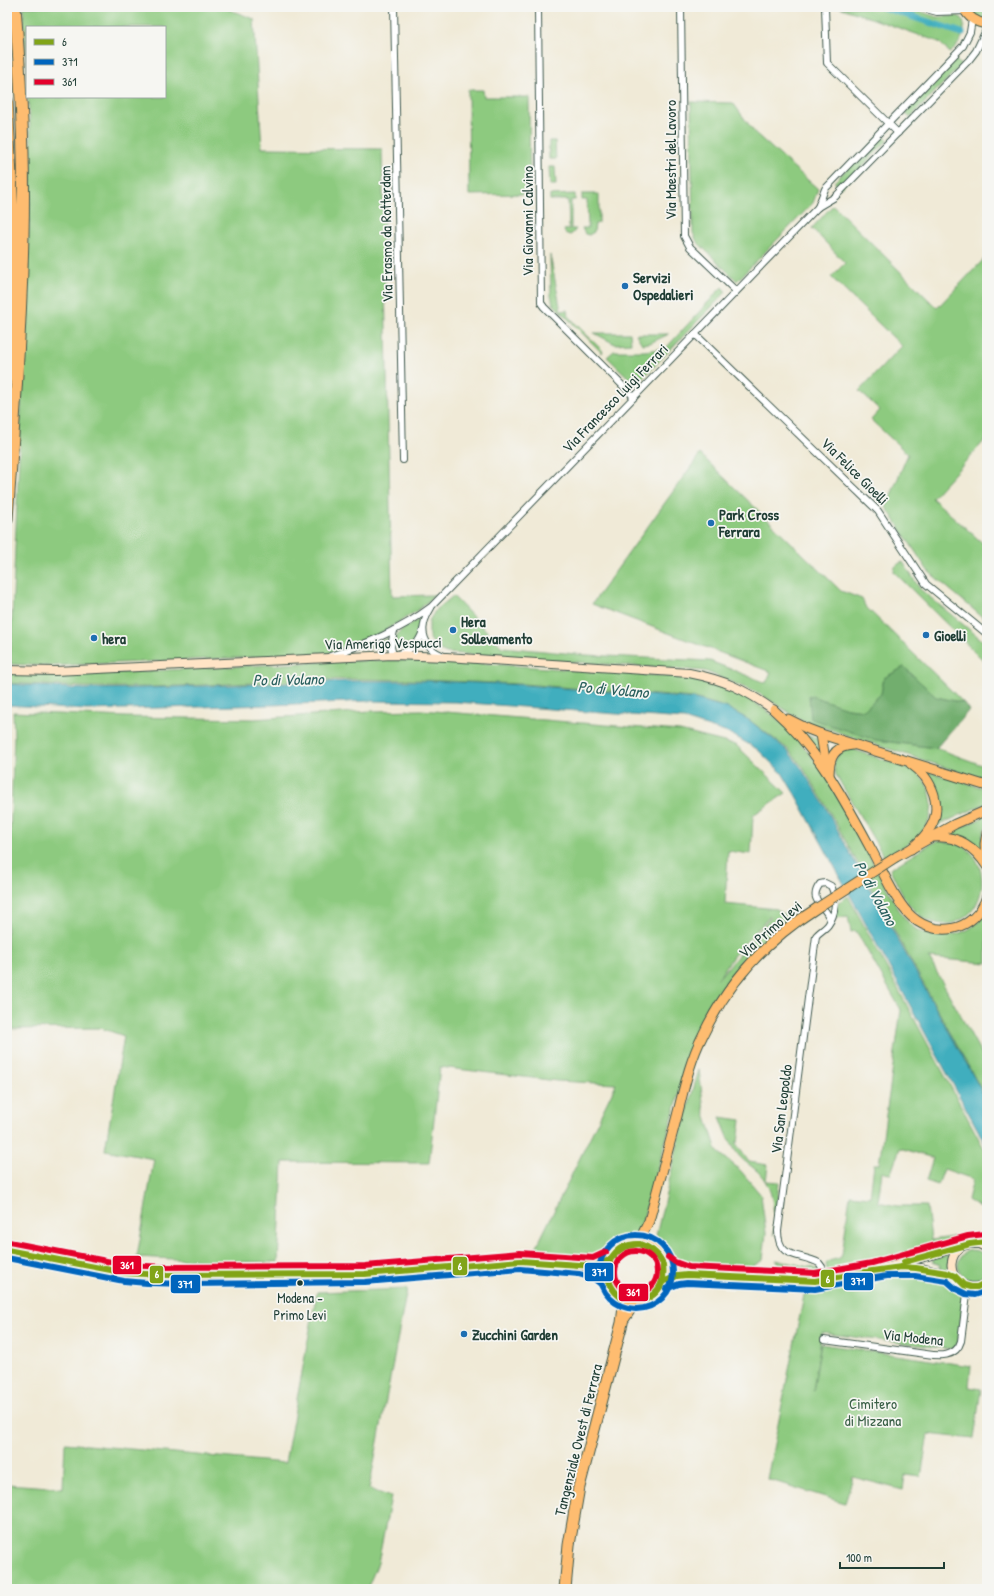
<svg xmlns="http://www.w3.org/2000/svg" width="994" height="1596" viewBox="0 0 994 1596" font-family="'Patrick Hand',sans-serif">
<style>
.green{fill:#8dca7f;stroke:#56845a;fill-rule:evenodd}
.forest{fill:#72ae6e;stroke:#487651}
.water{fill:#40aebe;stroke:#307679}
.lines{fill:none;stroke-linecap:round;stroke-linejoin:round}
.canal{stroke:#40aebe;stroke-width:7}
.street-casing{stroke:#3e574c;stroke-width:8}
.secondary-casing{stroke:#3e574c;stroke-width:10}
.primary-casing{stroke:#3e574c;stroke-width:11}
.highway-casing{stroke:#3e574c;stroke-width:13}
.street{stroke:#fff;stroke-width:6}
.secondary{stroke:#ffe4c6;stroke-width:8}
.primary{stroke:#febc70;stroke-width:9}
.highway{stroke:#febc70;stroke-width:11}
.primary-bridge-casing{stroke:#3e574c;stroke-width:11;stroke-linecap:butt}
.primary-bridge{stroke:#febc70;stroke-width:9}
.bus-1-casing{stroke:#f6f6f2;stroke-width:9}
.bus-2-casing{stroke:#f6f6f2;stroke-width:9}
.bus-3-casing{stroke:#f6f6f2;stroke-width:9}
.bus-1{stroke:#81a418;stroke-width:6}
.bus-2{stroke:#0065bd;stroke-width:6}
.bus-3{stroke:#e4002b;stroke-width:6}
.poi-dot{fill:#1f6fb2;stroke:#f6f6f2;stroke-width:1.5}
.bus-dot{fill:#1f3d34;stroke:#f6f6f2;stroke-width:1.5}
.labels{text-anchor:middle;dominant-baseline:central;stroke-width:3.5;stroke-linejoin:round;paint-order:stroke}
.bus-label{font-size:14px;fill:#1f3d34;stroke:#f6f6f2}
.street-label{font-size:15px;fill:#1f3d34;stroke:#f6f6f2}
.poi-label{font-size:15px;font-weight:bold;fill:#1f3d34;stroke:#f6f6f2;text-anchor:start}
.park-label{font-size:15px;fill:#3a6047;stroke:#f6f6f2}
.water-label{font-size:16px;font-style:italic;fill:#295f5d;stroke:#f6f6f2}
.line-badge{stroke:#f6f6f2;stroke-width:1.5}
.badge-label{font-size:11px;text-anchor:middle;font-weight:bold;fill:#fff}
</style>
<rect width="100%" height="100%" fill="#f6f6f2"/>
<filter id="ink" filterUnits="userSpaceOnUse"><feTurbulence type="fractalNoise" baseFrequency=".025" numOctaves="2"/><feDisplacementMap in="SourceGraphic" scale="8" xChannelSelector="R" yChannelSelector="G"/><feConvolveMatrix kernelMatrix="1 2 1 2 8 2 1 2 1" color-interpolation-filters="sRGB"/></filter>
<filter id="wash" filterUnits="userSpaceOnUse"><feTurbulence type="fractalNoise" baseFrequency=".012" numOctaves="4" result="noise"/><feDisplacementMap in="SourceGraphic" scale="16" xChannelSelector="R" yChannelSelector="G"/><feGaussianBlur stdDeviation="0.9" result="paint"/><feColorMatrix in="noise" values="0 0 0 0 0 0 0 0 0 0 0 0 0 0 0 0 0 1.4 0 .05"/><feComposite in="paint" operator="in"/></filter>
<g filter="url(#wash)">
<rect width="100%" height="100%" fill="#f0ead7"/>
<g class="green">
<path d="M23,7H222L254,19L262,148L382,149L392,596L435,595L417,611L375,636L326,654L47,666L10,664L32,158L28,97H165V27H27V78Z"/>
<path d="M839,7H907L937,17L957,16L962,18C968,31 960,44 950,53L939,42Z"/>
<path d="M966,7H987V21L980,20Z"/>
<path d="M954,58L961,65L910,118L903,111Z"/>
<path d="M468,90H483L484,97H529L530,194L469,195Z"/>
<path d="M691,102L733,103L755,133L818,189L813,203L737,281L697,242L693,233Z"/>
<path d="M881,134L888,140L841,188L834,182Z"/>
<path d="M549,141H555L556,159H549Z"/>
<path d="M549,167H555L556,185H550Z"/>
<path d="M575,194V200H571V229H576L573,233L570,235L565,233L564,230L569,229L568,200H550V195Z"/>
<path d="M582,194H599V223L595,224L594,232L589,235L585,234L582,228H588L587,200H582Z"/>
<path d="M833,205L937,308L987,256V438L932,498L987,547V621L928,571L886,507L908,454L871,420L880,410L859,391L902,346L831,277L845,263L812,228Z"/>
<path d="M550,255L561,311L567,310L568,316L603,351L602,353L553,304L551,295Z"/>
<path d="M722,287L726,292L636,385L607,357L614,351H644L666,348Z"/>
<path d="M594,333H630L631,343L615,344Z"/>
<path d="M636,334H669L650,343L642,344Z"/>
<path d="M700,454L841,591L862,599L865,606L964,703L936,697L904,667L884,678L881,694L864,710L847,708L829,703L876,740L936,748L987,767V781L801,720L760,694L705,671L447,653L437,649L429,637V621L435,611L453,596L502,647L586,655L710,661L766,683L771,672L592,604Z"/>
<path d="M903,562L920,589L987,644V660H983L894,572C894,566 897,564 903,562Z"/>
<path d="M422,618C417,633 417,650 397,646C390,631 412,624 422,618Z"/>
<path d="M388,638L386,648H364Z"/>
<path d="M388,660L448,661L692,678L726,687L740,693L770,713L788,728L824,772L896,905C901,913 906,921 913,927C928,940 961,938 976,924C981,920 985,914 987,909V963L929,958L987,1064V1100L827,807L802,766L788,749L749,720L728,708L695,698L524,684L422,680L353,679L151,687H83L7,683V674L72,675L322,662Z"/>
<path d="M421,710L680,731L736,745L786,793L753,815L751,854L728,851L725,904L777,909L788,918L741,961L698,1029L639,1233L614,1241L599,1258L533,1254L616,1084L557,1081L440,1067L429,1163L283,1162L278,1262H227L137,1257L154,1159L105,1150L124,1036L101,1028L7,1029V915L14,737L13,712L126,717L254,719L371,711ZM770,916L771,917L717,980L734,955Z"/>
<path d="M801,733L818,739L822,760Z"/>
<path d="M852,749L914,770C934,785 938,815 921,833C912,844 896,850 884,857L836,775C832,762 834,760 843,750Z"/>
<path d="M925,771L987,789V803L936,826C943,802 938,790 925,771Z"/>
<path d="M987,816V823L982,837L983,855L945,834Z"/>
<path d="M939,841C947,842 955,843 963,846C994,864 986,922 945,924C933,924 922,919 915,911C903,900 897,883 890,869L932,843Z"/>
<path d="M848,896L987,1154V1213L968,1200L973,1179L944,1169L938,1185L926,1181L933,1158L900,1148L891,1173L882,1172L878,1202L897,1206H927L931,1240L960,1236L962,1242L869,1266L834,1273L829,1272L827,1270L826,1264L829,1261L840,1258L842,1255L850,1195L870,1197L874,1164H879L901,1010L856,931L851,932L848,916L837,918L834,914L838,903Z"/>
<path d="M699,1070L704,1110L717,1151L740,1170L761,1195L766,1233L763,1260L748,1269L674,1264L655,1240L681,1131Z"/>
<path d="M720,1117L741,1120L738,1142H735L749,1162L768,1165L766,1181L779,1182L774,1235C774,1213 775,1191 760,1174C753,1166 743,1162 737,1153C729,1142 725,1129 720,1117Z"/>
<circle cx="973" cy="1265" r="15"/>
<path d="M952,1254L951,1271L940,1269V1265L933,1262V1259Z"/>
<path d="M776,1260L814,1268L818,1270V1274L786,1273Z"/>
<path d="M890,1273C907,1272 950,1273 962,1287C964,1290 964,1293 964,1296L958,1342L955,1347L950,1349L822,1333L813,1391L821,1344L971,1366L969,1387L981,1389L974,1439L928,1434L921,1477L905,1475L903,1490L853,1477L845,1503L767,1479L805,1290L810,1287L827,1285Z"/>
<path d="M407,1289L369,1489L391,1497L378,1563L367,1589H7V1484L63,1488L65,1443L285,1463L317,1292Z"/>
</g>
<path class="forest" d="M904,667L936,697L964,703L969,710L936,748L876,740L811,719L809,695L847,708L864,710L881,694L884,678Z"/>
<path class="water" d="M352,681H429L524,685L695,699L727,708L749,720L787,750L800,766L826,808L844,842L987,1101V1147L796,796L782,773L757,749L731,734L684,719L456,702L369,701L272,705L86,710L7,705V684L84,689L148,688Z"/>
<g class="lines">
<g class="canal">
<path d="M883,7L962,33"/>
<path d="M985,41L987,42"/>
</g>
</g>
</g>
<g filter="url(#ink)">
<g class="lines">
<g class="street-casing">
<g id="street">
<path d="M394,7L403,460"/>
<path d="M538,7L541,303L544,307L634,397"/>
<path d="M681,7L684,236L690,247L736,291"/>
<path d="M825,7L827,63L898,133"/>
<path d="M919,7L937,12L965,11"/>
<path d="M818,207L825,189L963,46L970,32L972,19"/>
<path d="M695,334L878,511L926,584L987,634"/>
<path d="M431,608C428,613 425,618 424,624C421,637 429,651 442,655"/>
<path d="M394,630L391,647L393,655C408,652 419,646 423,630"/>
<path d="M330,656C366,644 401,630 431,607L818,207L835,197L969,60L976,51L987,28"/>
<path d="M824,1280L822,1267L819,1263C800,1253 778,1260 778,1231L816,936C819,932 825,929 828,925C836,914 837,898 831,886L825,883L820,884C807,901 826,905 830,920"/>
<path d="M824,1340L926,1354C939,1356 956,1358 961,1341L968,1286"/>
</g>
</g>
<g class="secondary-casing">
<g id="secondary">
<path d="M7,670L55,671L393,655L446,657L689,673C725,680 744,689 774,710"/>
<path d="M960,1248C938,1267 963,1299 987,1282"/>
<path d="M663,1263L671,1269L684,1274"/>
<path d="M900,1267L921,1268L955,1276"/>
<path d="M663,1282L677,1276L687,1275L803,1281L824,1280L889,1267L970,1244H979L987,1248"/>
</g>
</g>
<g class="primary-casing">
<g id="primary">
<path d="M963,7C968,17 976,23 987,24"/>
<path d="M774,710C817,748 844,799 871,849C882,869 892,895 907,912C933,941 976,932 987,896"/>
<path d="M788,719L808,729L821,734L987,786"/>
<path d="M821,734L826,766"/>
<path d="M829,775C829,758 834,746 853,745"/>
<path d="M933,837C957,835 974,846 987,866"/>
<path d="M911,849C917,843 924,838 928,831C945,808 932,778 911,764"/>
<path d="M896,857L955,824L987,810"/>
<path d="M986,863L985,844L987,833"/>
<circle cx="636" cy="1272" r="29"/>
<path d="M628,1245L642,1235L649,1221C658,1186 668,1151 677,1116C684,1088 690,1060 703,1035C728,982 768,939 817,908"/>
<path d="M7,1250L126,1273L165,1275L365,1274L520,1261L594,1266L604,1263L610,1259"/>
</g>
</g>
<g class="highway-casing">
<g id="highway">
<path d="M7,101L14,233L7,378"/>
<path d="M7,519C14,424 21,329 23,234C25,159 21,82 15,7"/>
<path d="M624,1318L630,1309L640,1301"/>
<path d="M565,1589L569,1545L579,1487L622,1323L624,1307L619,1296"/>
</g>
</g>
<use href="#street" class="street"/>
<use href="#secondary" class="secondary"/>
<use href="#primary" class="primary"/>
<use href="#highway" class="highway"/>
<g class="primary-bridge-casing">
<path id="primary-bridge" d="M817,908L896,857"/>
</g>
<use href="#primary-bridge" class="primary-bridge"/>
<g class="bus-1-casing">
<g id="bus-1">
<path d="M639,1244C650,1248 657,1252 662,1262"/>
<path d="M639,1244C650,1247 657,1252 662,1262"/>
<path d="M7,1250L126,1273L165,1275L365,1274L520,1261L594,1266L604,1263L610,1259"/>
<path d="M610,1260C606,1277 608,1287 622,1298"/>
<path d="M610,1260C606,1276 608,1289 622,1298"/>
<path d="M610,1260C617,1248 625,1244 639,1244"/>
<path d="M610,1260C619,1248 624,1246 639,1244"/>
<path d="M904,1262L970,1244L987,1242"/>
<path d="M663,1282L677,1276L687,1275L815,1281L872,1271L901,1267L916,1268L947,1273L955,1276L964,1285L971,1287H977L987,1282"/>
<path d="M646,1299C661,1291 664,1282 663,1265"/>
<path d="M646,1299C660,1293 665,1281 663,1265"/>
</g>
</g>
<g class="bus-2-casing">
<g id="bus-2">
<circle cx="636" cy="1272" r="37"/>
<path d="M7,1258L124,1281L147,1283L189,1284L365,1282L520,1269L579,1274L593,1278L603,1286"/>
<path d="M666,1289L679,1284L687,1283L815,1289L887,1276H915L947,1281L956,1289L966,1294L975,1295L987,1291"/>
</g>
</g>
<g class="bus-3-casing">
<g id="bus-3">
<path d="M9,1242L127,1265L165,1267L365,1266L520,1253L593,1258L606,1252"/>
<circle cx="636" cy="1272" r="21"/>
<path d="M668,1257L675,1262L689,1267L815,1273L872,1263L968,1236L985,1234"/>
</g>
</g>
<use href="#bus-1" class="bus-1"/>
<use href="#bus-2" class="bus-2"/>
<use href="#bus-3" class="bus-3"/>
</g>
</g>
<g class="poi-dot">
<circle cx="625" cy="286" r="4"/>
<circle cx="711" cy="523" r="4"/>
<circle cx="453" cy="630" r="4"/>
<circle cx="926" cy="635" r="4"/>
<circle cx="94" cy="638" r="4"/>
<circle cx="464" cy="1334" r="4"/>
</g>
<circle class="bus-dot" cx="300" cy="1283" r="3.5"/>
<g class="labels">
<g class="bus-label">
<text x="300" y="1297">Modena -<tspan x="300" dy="17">Primo Levi</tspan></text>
</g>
<g class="street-label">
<text transform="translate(670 160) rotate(-90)">Via Maestri del Lavoro</text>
<text transform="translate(527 221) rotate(-90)">Via Giovanni Calvino</text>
<text transform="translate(386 234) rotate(-91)">Via Erasmo da Rotterdam</text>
<text transform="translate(615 398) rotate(-46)">Via Francesco Luigi Ferrari</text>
<text transform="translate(855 471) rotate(45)">Via Felice Gioelli</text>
<text transform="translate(383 643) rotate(-1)">Via Amerigo Vespucci</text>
<text transform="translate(770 929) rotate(-41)">Via Primo Levi</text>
<text transform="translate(781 1109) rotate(-83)">Via San Leopoldo</text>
<text transform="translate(913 1337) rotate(6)">Via Modena</text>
<text transform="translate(578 1440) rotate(-76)">Tangenziale Ovest di Ferrara</text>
</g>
<g class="poi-label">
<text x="633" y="277">Servizi<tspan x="633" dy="17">Ospedalieri</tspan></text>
<text x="719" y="514">Park Cross<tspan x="719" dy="17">Ferrara</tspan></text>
<text x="461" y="621">Hera<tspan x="461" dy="17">Sollevamento</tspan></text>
<text x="934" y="635">Gioelli</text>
<text x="102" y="638">hera</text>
<text x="472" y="1334">Zucchini Garden</text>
</g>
<g class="park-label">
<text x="873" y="1403">Cimitero<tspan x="873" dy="17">di Mizzana</tspan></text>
</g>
<g class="water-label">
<text transform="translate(288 679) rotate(-1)">Po di Volano</text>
<text transform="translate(613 689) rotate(5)">Po di Volano</text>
<text transform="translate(876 893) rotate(61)">Po di Volano</text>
</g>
</g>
<g class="line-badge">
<rect x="112" y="1255" width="30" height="20" rx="4" fill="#e4002b"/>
<rect x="452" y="1256" width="16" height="20" rx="4" fill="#81a418"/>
<rect x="584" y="1262" width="30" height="20" rx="4" fill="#0065bd"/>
<rect x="149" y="1265" width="15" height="19" rx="4" fill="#81a418"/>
<rect x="820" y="1269" width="15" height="19" rx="4" fill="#81a418"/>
<rect x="843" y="1272" width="31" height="19" rx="4" fill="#0065bd"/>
<rect x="170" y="1274" width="31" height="20" rx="4" fill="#0065bd"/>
<rect x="618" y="1283" width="31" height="19" rx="4" fill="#e4002b"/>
</g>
<g class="badge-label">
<text x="127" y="1269">361</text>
<text x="460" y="1270">6</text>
<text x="599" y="1276">371</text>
<text x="157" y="1278">6</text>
<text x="828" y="1283">6</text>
<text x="858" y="1285">371</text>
<text x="185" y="1288">371</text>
<text x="633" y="1296">361</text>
</g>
<rect width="994" height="1596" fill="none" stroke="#f6f6f2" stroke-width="24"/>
<rect x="26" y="26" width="140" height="72" fill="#f6f6f2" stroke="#a0aca6"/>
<rect x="34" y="39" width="20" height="6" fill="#81a418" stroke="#a0aca6"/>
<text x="62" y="46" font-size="12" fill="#1f3d34">6</text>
<rect x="34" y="59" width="20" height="6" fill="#0065bd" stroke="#a0aca6"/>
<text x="62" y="66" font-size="12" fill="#1f3d34">371</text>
<rect x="34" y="79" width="20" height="6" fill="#e4002b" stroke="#a0aca6"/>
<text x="62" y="86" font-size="12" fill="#1f3d34">361</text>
<path d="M840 1562v6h104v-6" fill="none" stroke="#1f3d34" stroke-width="2"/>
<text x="846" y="1562" font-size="12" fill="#1f3d34" stroke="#f6f6f2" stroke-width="3" paint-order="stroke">100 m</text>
</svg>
